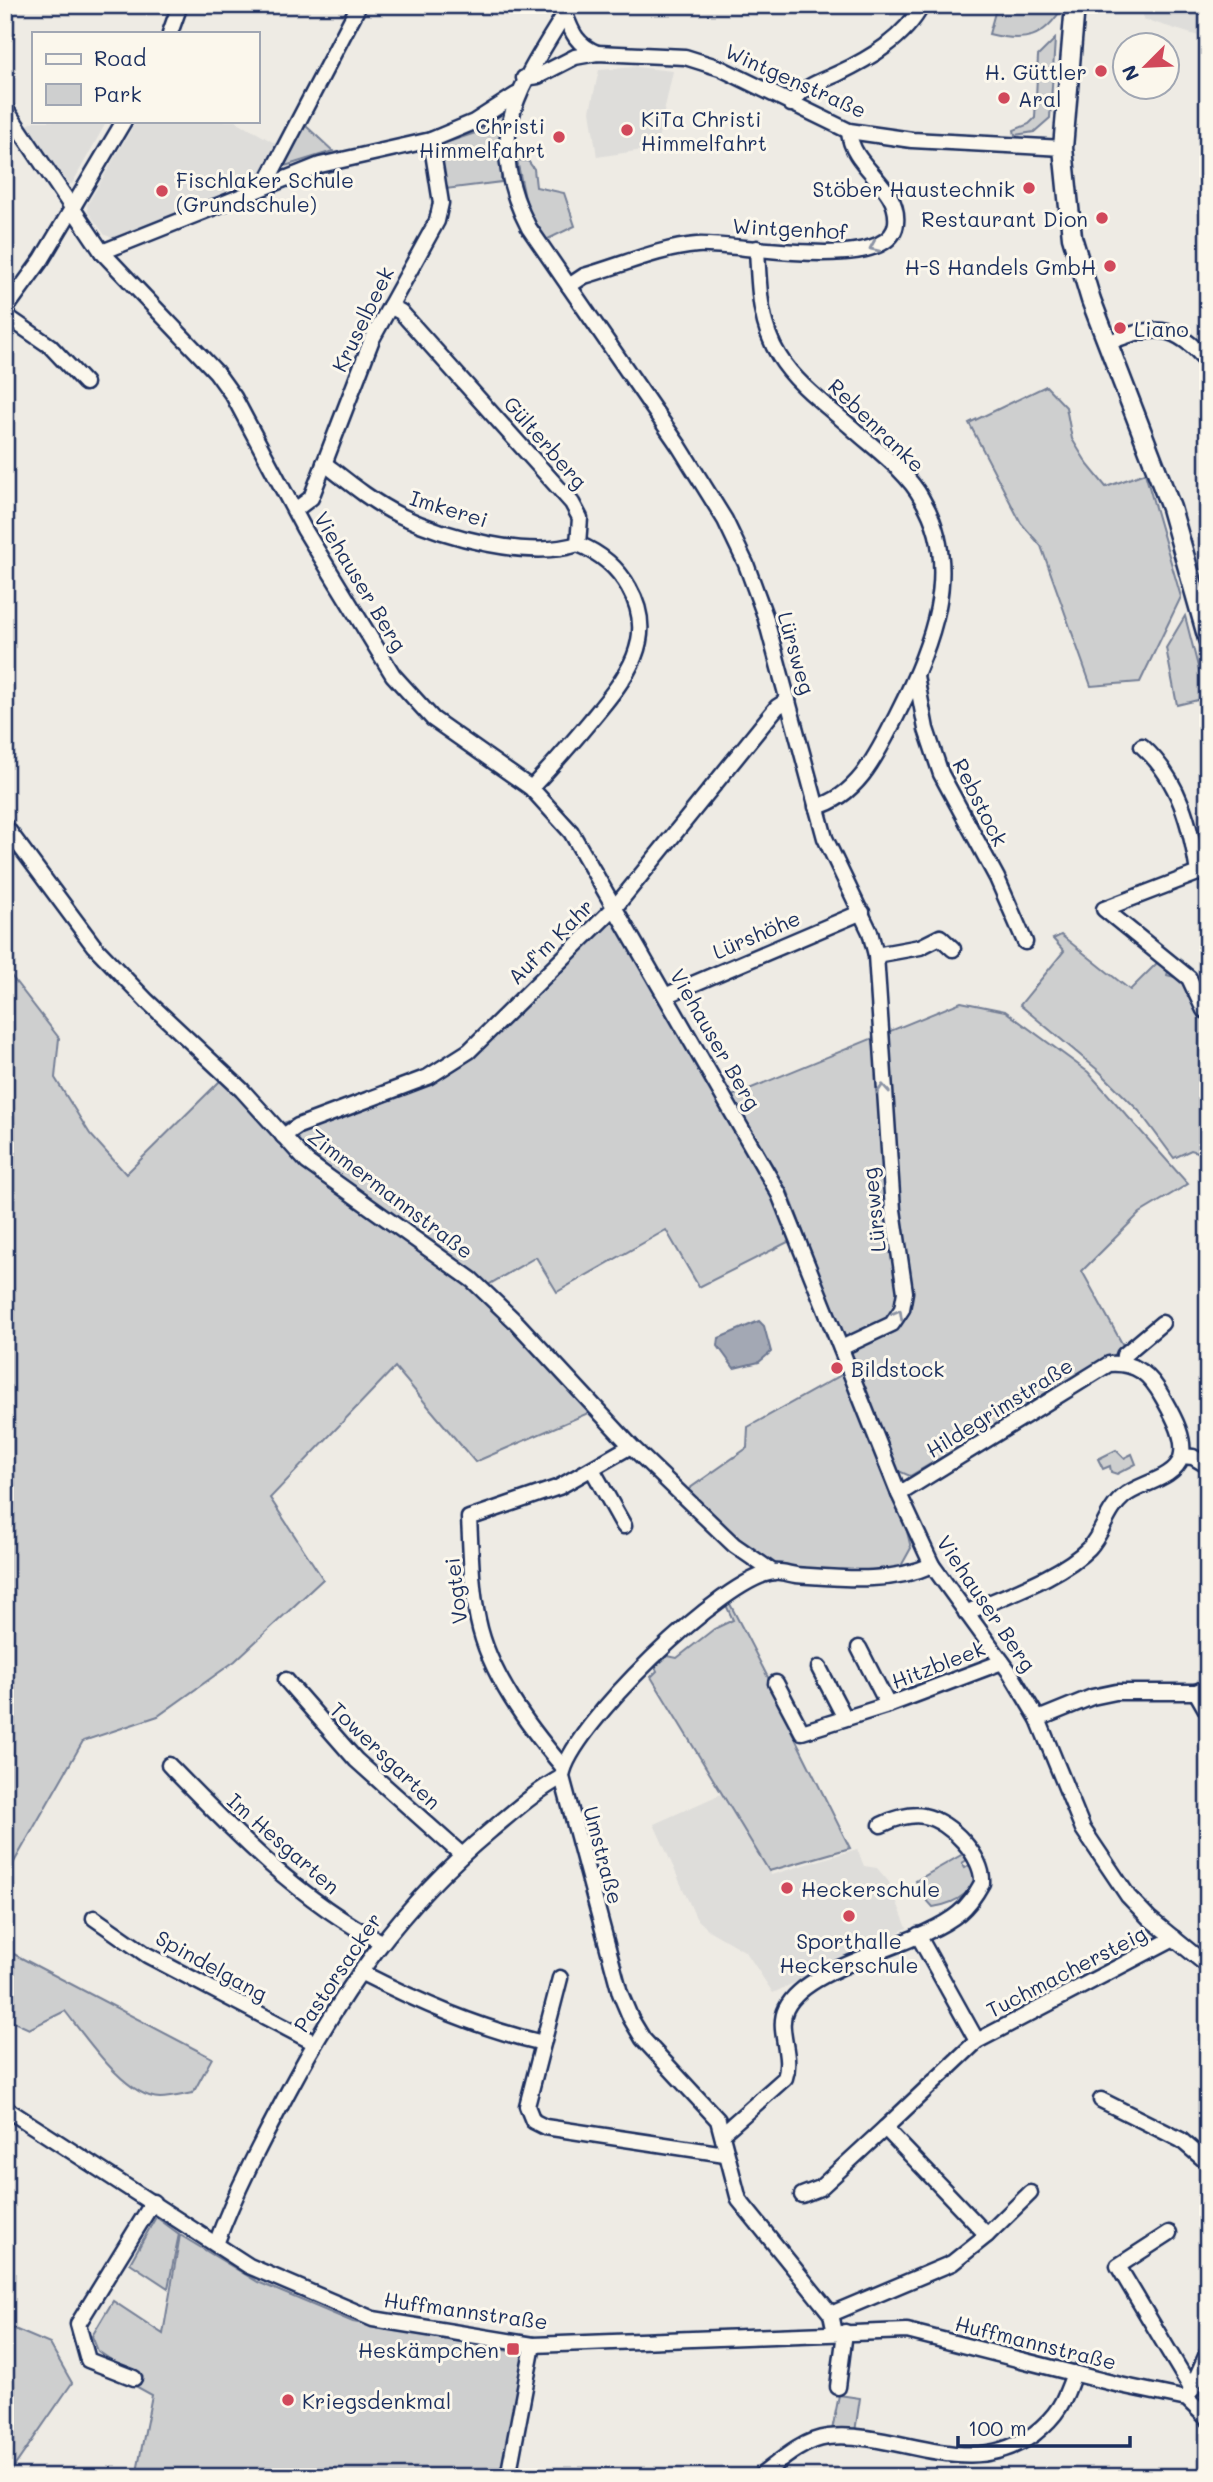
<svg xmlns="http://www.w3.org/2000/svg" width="1213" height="2482" viewBox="0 0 1213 2482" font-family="Mali,sans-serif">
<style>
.built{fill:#deddda}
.green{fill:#cecfcf;stroke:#747f96;stroke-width:2}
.water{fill:#a3a8b4;stroke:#6d7892;stroke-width:2}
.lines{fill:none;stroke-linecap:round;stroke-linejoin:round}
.minor-casing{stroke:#1b2f5e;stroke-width:19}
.major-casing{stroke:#1b2f5e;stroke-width:23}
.minor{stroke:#fbf7ec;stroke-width:14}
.major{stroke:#fbf7ec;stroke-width:18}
.oneway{stroke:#8b93a5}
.poi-dot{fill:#d1495b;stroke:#fbf7ec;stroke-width:2.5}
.labels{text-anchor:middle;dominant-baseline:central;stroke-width:6;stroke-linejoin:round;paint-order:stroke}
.poi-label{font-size:21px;fill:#1b2f5e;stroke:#fbf7ec;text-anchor:start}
.street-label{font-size:21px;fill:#1b2f5e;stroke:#fbf7ec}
</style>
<rect width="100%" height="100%" fill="#eeebe4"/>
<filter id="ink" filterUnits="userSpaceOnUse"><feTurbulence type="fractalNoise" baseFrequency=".0143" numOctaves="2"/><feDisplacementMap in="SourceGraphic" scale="14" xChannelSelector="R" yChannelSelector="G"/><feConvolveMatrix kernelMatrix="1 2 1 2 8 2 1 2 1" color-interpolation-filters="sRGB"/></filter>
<g filter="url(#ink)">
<g class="built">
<path d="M1144,5H1208V39L1143,19Z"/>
<path d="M636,67L673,71L656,148L597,157L590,111L599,70Z"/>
<path d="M34,121H107L72,184L64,183L24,128Z"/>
<path d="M136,121H236L280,146L264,176L113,238L105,235L88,212L87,205Z"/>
<path d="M721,1794L771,1875L857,1849L864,1866L877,1868L889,1882L907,1928L773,1993L746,1952L710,1931L696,1918L654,1824Z"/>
</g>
<g class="green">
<path d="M997,5H1064C1044,39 1025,43 989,34Z"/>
<path d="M1055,39L1050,118L1034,132L1015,135L1014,130L1029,124L1035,118L1038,56Z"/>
<path d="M503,111L501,182L446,189L439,145L481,131Z"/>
<path d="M305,125L333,151L285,166L284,162Z"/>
<path d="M517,160L528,161L534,169L536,187L564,193L575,226L546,240L527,208Z"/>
<path d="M1046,386L1066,407L1072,439L1088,465L1106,487L1145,473L1181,597L1140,682L1091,686L1041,546L1021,523L969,423Z"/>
<path d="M1185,616L1206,698L1177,705L1166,648Z"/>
<path d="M614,913L775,1197L790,1241L699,1287L666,1230L557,1292L536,1257L488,1285L341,1179L298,1140L277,1125L459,1065Z"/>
<path d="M1061,935L1130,990L1161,959L1169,969L1167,975L1186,980L1208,1022V1155L1191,1150L1174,1158L1139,1111L1099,1071L1020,1005L1064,951L1053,939Z"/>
<path d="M5,968L59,1038L55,1078L90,1134L126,1174L225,1076L282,1147L457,1272L593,1411L475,1462L395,1367L270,1498L323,1579L235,1661L158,1716L83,1741L5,1878Z"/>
<path d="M961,1002L1005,1011L1088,1072L1188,1184L1140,1213L1082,1271L1125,1349L910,1476L894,1469L788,1192L732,1096Z"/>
<path d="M845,1373L903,1515L911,1548L900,1568L886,1573L777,1569L737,1542L686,1491L747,1448L748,1427Z"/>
<path d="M1116,1450L1124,1458L1132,1454L1136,1464L1117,1474L1111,1472L1110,1466L1103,1469L1098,1459Z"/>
<path d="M729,1602L794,1728L791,1730L850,1848L769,1871L651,1677L657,1671L655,1667L668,1656L677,1658L714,1629L733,1620L726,1605Z"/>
<path d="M963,1854L967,1860L962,1863L965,1868L971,1864C985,1889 954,1904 933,1907L924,1897L916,1881Z"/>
<path d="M8,1951L212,2058L193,2093C182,2095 170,2098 160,2098C125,2097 85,2036 65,2011L29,2029L5,2018Z"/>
<path d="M156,2217L179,2234L168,2288L130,2263Z"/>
<path d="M180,2235L258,2282L353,2322L525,2354L502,2477H136L152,2395L130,2383L133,2375L98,2351L92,2336L113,2301L163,2334Z"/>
<path d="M5,2325L50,2344L72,2383L7,2477Z"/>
<path d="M839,2395L860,2398L855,2432L832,2430Z"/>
</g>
<path class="water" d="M759,1321L764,1326L771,1352L759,1362L734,1368L718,1346L719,1338Z"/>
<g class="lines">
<g class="minor-casing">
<g id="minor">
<path d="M570,5C522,85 480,133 529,228L679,446L725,520L746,564L765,616L825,838L870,932L876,955L893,1210L905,1292L902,1309L892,1324L841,1348"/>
<path d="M565,14C572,33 577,45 597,53"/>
<path d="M170,33L180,5"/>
<path d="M524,78L538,76L575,57L597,53L685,57L720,68L849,131L912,140L1063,148"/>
<path d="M791,104C802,87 819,82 837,74C869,59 905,38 922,5"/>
<path d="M5,108L102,252L216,372L234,397L304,529L393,675L433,719L531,788L571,832L779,1194L899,1494L932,1565L1011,1674L1038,1719L1083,1829L1128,1896L1149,1918L1208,1966"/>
<path d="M265,185L359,5"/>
<path d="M757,248C759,286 759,324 779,356C796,384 827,406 851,427C875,449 906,470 922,499C964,569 930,650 897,715C878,752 859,796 816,807"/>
<path d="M102,252L320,165L431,140L474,122L516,95"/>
<path d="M569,286L584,276C620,266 659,248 697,245C734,242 891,276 896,223C900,185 851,168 849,131"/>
<path d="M390,306L401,312L572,503L580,518L578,544C600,553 617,566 629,588C659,640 624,680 591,720C572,743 552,766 531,788"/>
<path d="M5,310L42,259L124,121"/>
<path d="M5,315L50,346L85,383"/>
<path d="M1107,343C1153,325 1175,322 1208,363"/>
<path d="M324,463C347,481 372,502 399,515C445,537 529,560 578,544"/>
<path d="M295,510L311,498L372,339L437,221L441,203L431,140"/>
<path d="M916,676L926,729L941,774L997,878L1025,942"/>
<path d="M1142,746C1179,779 1191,826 1198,873"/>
<path d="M5,826L94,946L147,1001L242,1090L307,1162L472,1280L517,1323L631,1446L734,1545L773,1572"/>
<path d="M876,955L920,947L940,937L953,949"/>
<path d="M667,995L862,912"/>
<path d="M1204,1010L1189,978L1104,909L1198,873L1208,875"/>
<path d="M283,1136L298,1126L428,1077L469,1051L616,906L777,707L788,700"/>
<path d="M1123,1363L1124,1355L1162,1323"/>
<path d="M1182,1456L1193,1457L1208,1466"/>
<path d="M592,1469L624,1526"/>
<path d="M899,1494L1109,1364C1136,1362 1150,1374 1163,1398C1172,1414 1187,1439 1181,1458C1174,1479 1140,1483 1124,1496C1107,1510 1103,1533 1089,1548C1061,1577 1003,1596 966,1613"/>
<path d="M859,1648L888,1705"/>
<path d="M819,1668L845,1718"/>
<path d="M286,1680L356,1760L462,1855"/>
<path d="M776,1683L802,1732L888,1705L1002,1662"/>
<path d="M1196,1692L1208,1713"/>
<path d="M1038,1719L1092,1697L1116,1692H1196L1208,1687"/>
<path d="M169,1765C232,1830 299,1900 381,1942"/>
<path d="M563,1767C528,1726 489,1674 478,1620C471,1587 471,1552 469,1518L559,1487L631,1446"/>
<path d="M94,1918L147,1955L313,2042"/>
<path d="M918,1935L977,2041"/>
<path d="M360,1972C419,2002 478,2028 543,2043"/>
<path d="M560,1978L527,2106L533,2121L545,2127L725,2154"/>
<path d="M1101,2100L1181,2140L1208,2163"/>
<path d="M5,2108L249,2266L373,2319L533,2345L907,2331L1120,2385L1187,2399L1208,2419"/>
<path d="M723,2133L785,2078C793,2055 776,2029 786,2009C807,1964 919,1947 959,1913C969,1905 976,1894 982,1883C984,1857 950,1821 924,1816C911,1813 893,1819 881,1825"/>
<path d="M802,2195L820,2188L885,2128"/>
<path d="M1169,2233L1118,2266L1192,2390"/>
<path d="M987,2235L1030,2193"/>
<path d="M216,2244C236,2190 262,2141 289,2090C343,1989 401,1905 490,1831C513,1812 536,1791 562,1777"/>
<path d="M831,2314L952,2263L987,2235L885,2128L977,2041L1174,1938"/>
<path d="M835,2333L831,2314L739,2200L718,2120L643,2039L631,2019L620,1993L562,1777C567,1730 726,1575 775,1572C781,1571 789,1574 796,1575C841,1578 890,1584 932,1565"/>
<path d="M134,2378L88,2360L78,2324L153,2202"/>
<path d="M838,2387L845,2332"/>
<path d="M1189,2394L1208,2352"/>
<path d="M509,2474L526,2477"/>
<path d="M508,2477L533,2345"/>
<path d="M759,2477C779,2462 802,2440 828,2437C899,2430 967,2482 1034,2434C1058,2415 1064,2402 1074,2373"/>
</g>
</g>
<g class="major-casing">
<path id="major" d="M1075,5L1063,148L1072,237L1091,300L1171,508L1208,639"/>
</g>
<use href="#minor" class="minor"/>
<use href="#major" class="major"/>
</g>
<defs><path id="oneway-chevron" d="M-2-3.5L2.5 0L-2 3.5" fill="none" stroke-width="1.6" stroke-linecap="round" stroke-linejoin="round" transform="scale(1.75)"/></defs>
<g class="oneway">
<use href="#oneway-chevron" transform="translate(874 247) rotate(156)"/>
<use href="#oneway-chevron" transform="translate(883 1089) rotate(-94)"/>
<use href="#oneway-chevron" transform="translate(898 1314) rotate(-61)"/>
</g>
</g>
<g class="poi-dot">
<circle cx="1101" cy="71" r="7"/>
<circle cx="1004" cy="98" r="7"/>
<circle cx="627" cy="130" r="7"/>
<circle cx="559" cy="137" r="7"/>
<circle cx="1029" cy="188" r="7"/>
<circle cx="162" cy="191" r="7"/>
<circle cx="1102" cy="218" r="7"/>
<circle cx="1110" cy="266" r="7"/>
<circle cx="1120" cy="328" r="7"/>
<circle cx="837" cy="1368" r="7"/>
<circle cx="787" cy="1888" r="7"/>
<circle cx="849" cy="1916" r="7"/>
<rect x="506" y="2342" width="14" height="14" rx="3.5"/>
<circle cx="288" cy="2400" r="7"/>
</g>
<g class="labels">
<g class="poi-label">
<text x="1087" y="71" text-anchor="end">H. Güttler</text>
<text x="1018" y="98">Aral</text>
<text x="641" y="118">KiTa Christi<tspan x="641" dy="24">Himmelfahrt</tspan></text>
<text x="545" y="125" text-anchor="end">Christi<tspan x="545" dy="24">Himmelfahrt</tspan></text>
<text x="176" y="179">Fischlaker Schule<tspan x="176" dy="24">(Grundschule)</tspan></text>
<text x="1015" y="188" text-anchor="end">Stöber Haustechnik</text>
<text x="1088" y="218" text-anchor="end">Restaurant Dion</text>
<text x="1096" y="266" text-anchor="end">H-S Handels GmbH</text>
<text x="1134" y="328">Liano</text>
<text x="851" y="1368">Bildstock</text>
<text x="801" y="1888">Heckerschule</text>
<text x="849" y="1940" text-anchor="middle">Sporthalle<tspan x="849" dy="24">Heckerschule</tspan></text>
<text x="499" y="2349" text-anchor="end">Heskämpchen</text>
<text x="302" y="2400">Kriegsdenkmal</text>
</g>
<g class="street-label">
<text transform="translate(796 80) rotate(24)">Wintgenstraße</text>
<text transform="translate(790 228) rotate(3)">Wintgenhof</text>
<text transform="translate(362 319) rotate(-64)">Kruselbeek</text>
<text transform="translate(877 425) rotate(44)">Rebenranke</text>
<text transform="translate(546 442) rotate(49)">Gülterberg</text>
<text transform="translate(449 508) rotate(17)">Imkerei</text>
<text transform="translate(361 581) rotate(59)">Viehauser Berg</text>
<text transform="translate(797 653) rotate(74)">Lürsweg</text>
<text transform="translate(981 802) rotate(63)">Rebstock</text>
<text transform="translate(756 934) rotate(-23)">Lürshöhe</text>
<text transform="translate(550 941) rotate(-45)">Auf'm Kahr</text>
<text transform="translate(716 1039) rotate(60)">Viehauser Berg</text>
<text transform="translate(391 1193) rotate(37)">Zimmermannstraße</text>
<text transform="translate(873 1210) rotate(-96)">Lürsweg</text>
<text transform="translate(999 1407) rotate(-32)">Hildegrimstraße</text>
<text transform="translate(455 1591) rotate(-97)">Vogtei</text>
<text transform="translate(987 1603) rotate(56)">Viehauser Berg</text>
<text transform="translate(938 1664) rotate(-21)">Hitzbleek</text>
<text transform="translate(386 1755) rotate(44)">Towersgarten</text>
<text transform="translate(284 1843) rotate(41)">Im Hesgarten</text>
<text transform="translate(604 1855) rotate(75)">Umstraße</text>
<text transform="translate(212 1965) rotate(29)">Spindelgang</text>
<text transform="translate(1066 1971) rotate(-27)">Tuchmachersteig</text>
<text transform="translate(337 1972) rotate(-56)">Pastorsacker</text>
<text transform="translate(466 2310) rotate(8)">Huffmannstraße</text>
<text transform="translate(1036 2342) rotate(14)">Huffmannstraße</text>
</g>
</g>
<rect width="1213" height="2482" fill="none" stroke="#fbf7ec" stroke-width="28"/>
<rect x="14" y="14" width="1185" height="2454" fill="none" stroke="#1b2f5e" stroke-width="2.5" filter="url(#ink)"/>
<rect x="32" y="32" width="228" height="91" fill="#fbf7ec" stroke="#a1a7b3" stroke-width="2"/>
<rect x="46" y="54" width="35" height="10" fill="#fbf7ec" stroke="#a1a7b3" stroke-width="2"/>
<text x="94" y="66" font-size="21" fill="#1b2f5e">Road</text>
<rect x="46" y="84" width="35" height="21" fill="#cecfcf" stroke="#a1a7b3" stroke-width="2"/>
<text x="94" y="102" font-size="21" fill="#1b2f5e">Park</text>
<g transform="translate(1146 66) rotate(246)"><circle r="33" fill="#fbf7ec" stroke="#a1a7b3" stroke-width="2"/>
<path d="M0-5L12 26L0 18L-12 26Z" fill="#d1495b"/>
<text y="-10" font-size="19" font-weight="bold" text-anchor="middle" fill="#1b2f5e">N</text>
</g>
<path d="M958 2436v10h172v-10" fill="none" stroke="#1b2f5e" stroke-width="3.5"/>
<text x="968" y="2436" font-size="21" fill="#1b2f5e" stroke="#fbf7ec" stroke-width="5" paint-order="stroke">100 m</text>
</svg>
